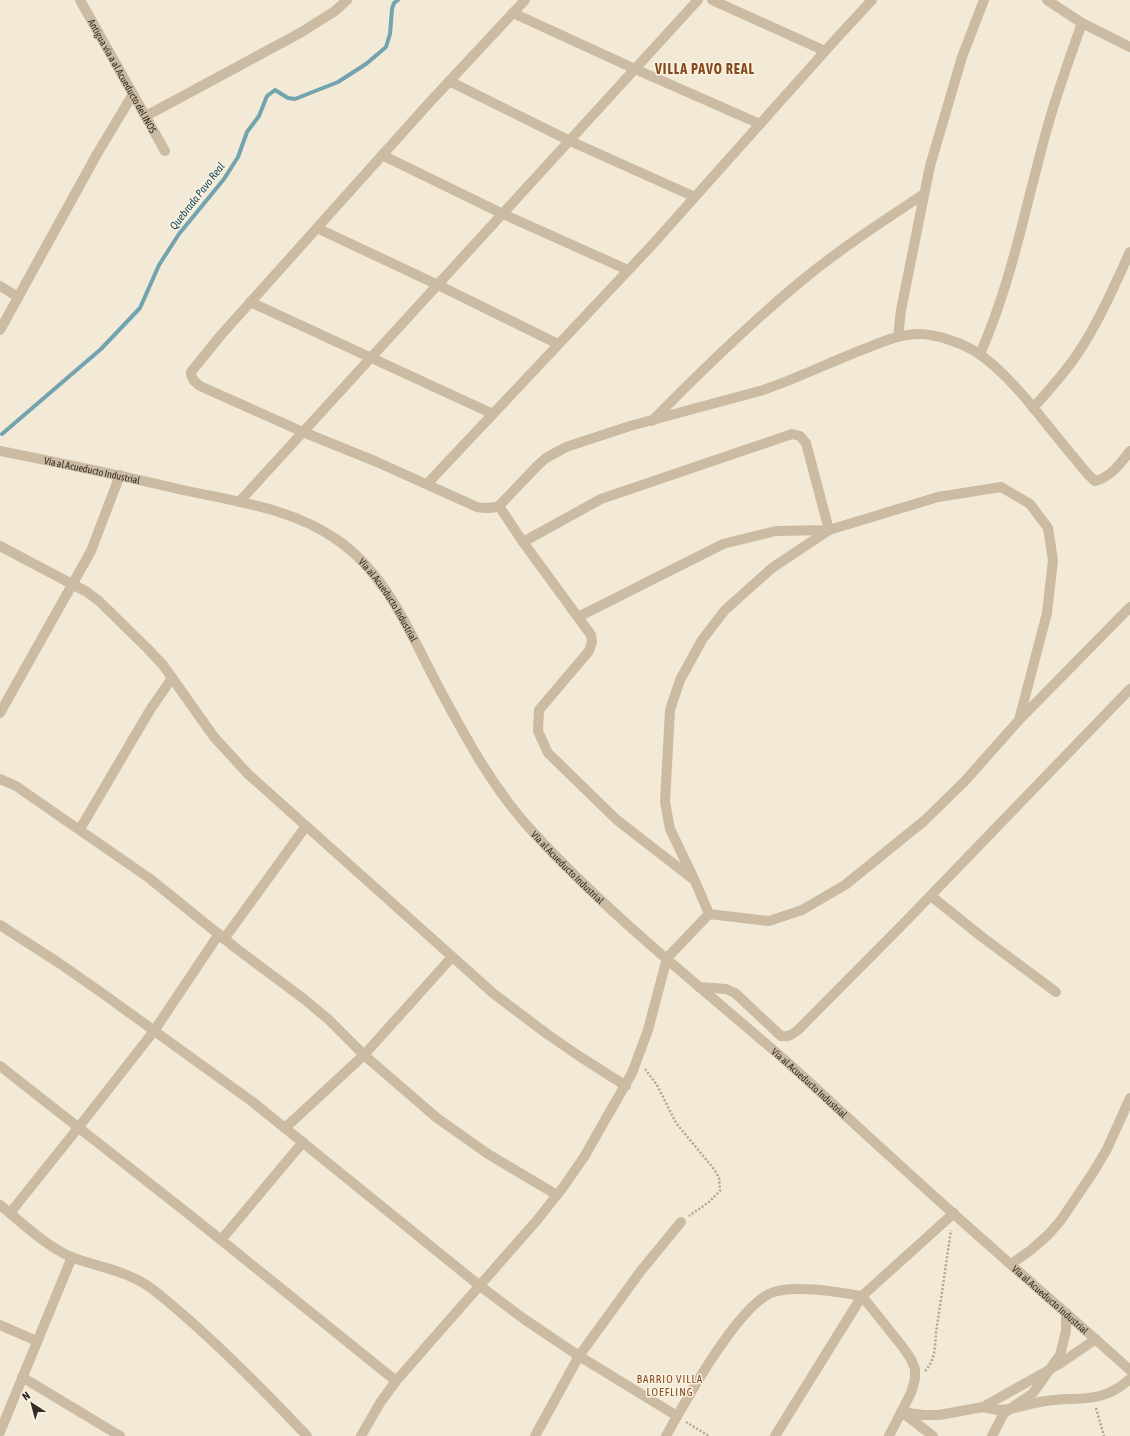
<svg xmlns="http://www.w3.org/2000/svg" width="1130" height="1436" viewBox="0 0 1130 1436" font-family="'Asap Condensed',sans-serif">
<style>
.lines{fill:none;stroke-linecap:round;stroke-linejoin:round}
.stream{stroke:#74a3b0;stroke-width:4}
.path{stroke:#b6a58d;stroke-width:2.5;stroke-dasharray:2 2;stroke-linecap:butt}
.minor{stroke:#cabba2;stroke-width:10}
.labels{text-anchor:middle;dominant-baseline:central;stroke-width:3;stroke-linejoin:round;paint-order:stroke}
.street-label{font-size:10px;fill:#342c25;stroke:#faf3e3}
.water-label{font-size:11px;font-style:italic;fill:#194857;stroke:#faf3e3}
.neighbourhood-label{font-size:11px;letter-spacing:1px;fill:#86471b;stroke:#faf3e3}
.district-label{font-size:14px;font-weight:bold;letter-spacing:1px;fill:#86471b;stroke:#faf3e3}
</style>
<rect width="100%" height="100%" fill="#f2ead6"/>
<g class="lines">
<path class="stream" d="M2,434L101,349L140,308L159,265L179,234L224,179L238,157L247,132L259,116L267,96L275,90L288,98L295,99L338,82L366,64L386,47L390,34L392,9L394,3L398,0"/>
<g class="path">
<path d="M645,1069L657,1085L676,1123L714,1169L719,1178L720,1191L709,1202L689,1216"/>
<path d="M925,1371C935,1361 935,1347 936,1333L951,1230"/>
<path d="M1096,1408L1104,1436"/>
<path d="M686,1422L709,1436"/>
</g>
<g class="minor">
<path id="s1" d="M80,0L165,151"/>
<path d="M525,0L429,103L221,335L191,372C191,379 195,382 200,386L303,432L377,462L477,507C485,508 491,509 499,506L538,465L546,458L566,447L630,426L763,390C799,378 832,361 867,348C884,341 901,334 919,334C937,334 965,344 979,354C997,366 1013,384 1027,400C1042,418 1056,436 1071,454C1079,463 1086,474 1095,481C1110,478 1122,462 1130,451"/>
<path d="M712,0L825,51"/>
<path d="M1047,0L1082,23L1130,47"/>
<path d="M513,13L635,69L760,124"/>
<path d="M449,81L570,141L695,197"/>
<path d="M146,116L300,33L335,11L347,0"/>
<path d="M382,155L503,214L628,270"/>
<path d="M317,228L438,285L558,344"/>
<path d="M0,286L18,297"/>
<path d="M250,302L493,414"/>
<path d="M0,330L97,154L133,94"/>
<path d="M898,337L901,310L930,166L962,57L984,0"/>
<path d="M980,354C1011,284 1025,209 1045,136C1055,98 1069,60 1082,23"/>
<path d="M1033,408C1049,390 1065,373 1078,353C1099,322 1114,286 1130,252"/>
<path d="M652,421C701,371 751,322 805,278C843,247 883,221 924,194"/>
<path id="s2" d="M0,451C60,463 119,475 178,489C232,501 289,507 336,539C387,574 410,633 438,686C466,738 493,789 533,832C610,916 700,986 786,1061C822,1093 856,1126 892,1158C970,1230 1051,1299 1130,1370"/>
<path d="M427,484L653,244L835,40L872,0"/>
<path d="M1001,487L1030,504L1048,528L1053,560L1047,613L1019,720L965,781L924,821L845,885L802,910L769,921L709,914L695,881L670,829L665,802L670,710L680,680L702,640L725,610L772,568L829,530L938,497Z"/>
<path d="M239,502L698,0"/>
<path d="M499,506L523,542L591,635L592,642L589,651L539,710L538,731L548,753L617,820L693,879"/>
<path d="M523,542L601,499L792,434L800,436L806,443L829,530L776,531L723,544L578,617"/>
<path d="M0,546L87,592L99,601L147,648L163,665L214,737L248,774L494,994L547,1034L579,1056L626,1086"/>
<path d="M0,713L91,551L120,475"/>
<path d="M1021,718L1130,607"/>
<path d="M0,779L16,786L39,802L149,878L237,949L304,999L328,1019L364,1055L437,1118L488,1154L557,1195"/>
<path d="M80,829L150,710L172,678"/>
<path d="M931,896L982,937L1056,992"/>
<path d="M0,925L59,963L102,993L254,1103L480,1286L524,1319L579,1356L677,1416"/>
<path d="M224,939L306,826"/>
<path d="M699,987L726,989L735,993L781,1036C788,1037 792,1035 798,1030L908,919L1130,689"/>
<path d="M0,1066L195,1219L396,1381"/>
<path d="M285,1128L364,1055L452,957"/>
<path d="M0,1205C21,1222 47,1247 71,1257C98,1267 124,1270 148,1286C165,1298 181,1313 197,1327C236,1362 271,1398 307,1436"/>
<path d="M10,1213L78,1128L154,1031L219,934"/>
<path d="M221,1240L303,1142"/>
<path d="M1011,1264L1031,1250L1049,1234L1061,1220L1094,1171L1107,1149L1130,1098"/>
<path d="M0,1325L37,1341"/>
<path d="M22,1377L120,1436"/>
<path d="M983,1407C988,1408 993,1409 998,1410C1014,1410 1030,1403 1046,1401C1079,1396 1101,1405 1130,1379"/>
<path d="M901,1412L923,1415H939L983,1407L1061,1363L1096,1339"/>
<path d="M903,1413L933,1436"/>
<path d="M0,1432L72,1257"/>
<path d="M361,1436L380,1403L396,1381L538,1219L564,1186L584,1157L632,1073L648,1030L667,958L709,914"/>
<path d="M535,1436L579,1356L640,1272L681,1222"/>
<path d="M666,1436C685,1402 737,1307 771,1293C793,1284 838,1292 862,1296L902,1346L911,1359L915,1369V1379L911,1393L889,1436"/>
<path d="M775,1436L862,1296L954,1213"/>
<path d="M992,1436L1004,1413L1033,1393L1060,1355L1066,1331V1313"/>
</g>
</g>
<g class="labels">
<g class="street-label">
<text stroke="none"><textPath href="#s1" startOffset="87">Antigua vía a al Acueducto del INOS</textPath></text>
<text stroke="none"><textPath href="#s2" startOffset="94">Vía al Acueducto Industrial</textPath></text>
<text stroke="none"><textPath href="#s2" startOffset="430">Vía al Acueducto Industrial</textPath></text>
<text stroke="none"><textPath href="#s2" startOffset="754">Vía al Acueducto Industrial</textPath></text>
<text stroke="none"><textPath href="#s2" startOffset="1078">Vía al Acueducto Industrial</textPath></text>
<text stroke="none"><textPath href="#s2" startOffset="1402">Vía al Acueducto Industrial</textPath></text>
</g>
<g class="water-label">
<text transform="translate(197 196) rotate(-52)">Quebrada Pavo Real</text>
</g>
<g class="neighbourhood-label">
<text x="670" y="1379">BARRIO VILLA<tspan x="670" dy="13">LOEFLING</tspan></text>
</g>
<g class="district-label">
<text x="705" y="69">VILLA PAVO REAL</text>
</g>
</g>
<g transform="translate(32 1404) rotate(324)" stroke="#faf3e3" stroke-width="3" paint-order="stroke">
<path d="M0-3L7 15L0 10L-7 15Z" fill="#342c25"/>
<text y="-6" font-size="11" font-weight="bold" text-anchor="middle" fill="#342c25">N</text>
</g>
</svg>
